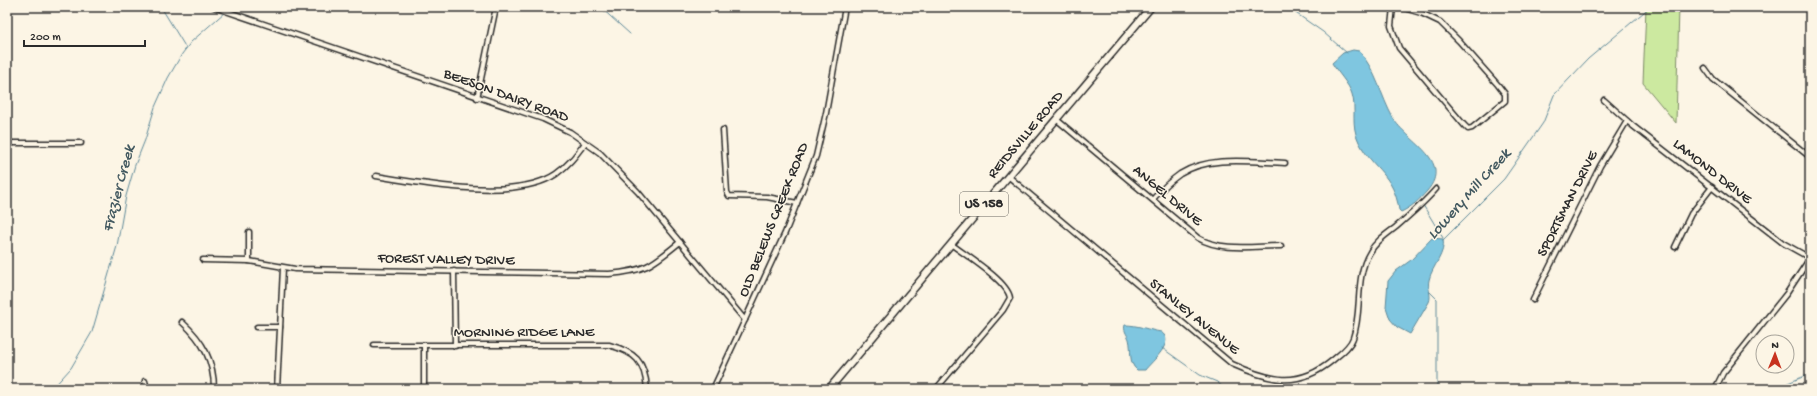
<svg xmlns="http://www.w3.org/2000/svg" width="1817" height="396" viewBox="0 0 1817 396" font-family="'Gochi Hand',sans-serif">
<style>
.green{fill:#cce9a0;stroke:#7c8a66}
.water{fill:#7fc6e0;stroke:#5d8898}
.lines{fill:none;stroke-linecap:round;stroke-linejoin:round}
.stream{stroke:#5d8898;stroke-width:1}
.minor-casing{stroke:#2b2b2b;stroke-width:7}
.highway-casing{stroke:#2b2b2b;stroke-width:9}
.minor{stroke:#fcf5e5;stroke-width:4}
.highway{stroke:#fcf5e5;stroke-width:6}
.labels{text-anchor:middle;dominant-baseline:central;stroke-width:3;stroke-linejoin:round;paint-order:stroke}
.shield{fill:#fcf5e5;stroke:#6a6863;stroke-width:1}
.shield-label{font-size:14px;font-weight:bold;fill:#2b2b2b}
.street-label{font-size:15px;fill:#2b2b2b;stroke:#fcf5e5}
.water-label{font-size:16px;font-style:italic;fill:#445a61;stroke:#fcf5e5}
</style>
<rect width="100%" height="100%" fill="#fcf5e5"/>
<filter id="ink" filterUnits="userSpaceOnUse"><feTurbulence type="fractalNoise" baseFrequency=".025" numOctaves="2"/><feDisplacementMap in="SourceGraphic" scale="8" xChannelSelector="R" yChannelSelector="G"/><feConvolveMatrix kernelMatrix="1 2 1 2 8 2 1 2 1" color-interpolation-filters="sRGB"/></filter>
<g filter="url(#ink)">
<path class="green" d="M1646,7H1679L1676,123L1643,83Z"/>
<g class="water">
<path d="M1353,50L1359,51C1377,72 1380,94 1393,118C1406,141 1454,160 1427,191C1419,200 1412,207 1401,212L1399,210C1394,174 1373,170 1359,142C1350,124 1357,110 1352,94C1349,84 1337,72 1332,63L1343,53Z"/>
<path d="M1432,238L1443,239C1446,254 1432,266 1429,280C1427,288 1432,295 1429,302L1410,334L1397,327L1390,319L1386,307L1388,281L1396,271L1411,260Z"/>
<path d="M1125,325C1138,325 1149,330 1161,332C1176,342 1152,361 1145,370H1137C1128,363 1132,350 1129,339C1127,334 1123,330 1125,325Z"/>
</g>
<g class="lines">
<g class="stream">
<path d="M161,7L186,48"/>
<path d="M600,7L630,34"/>
<path d="M1287,7L1323,32L1347,53"/>
<path d="M227,10L231,7"/>
<path d="M1423,205L1443,238"/>
<path d="M1443,240L1504,179L1543,123L1554,95L1588,59L1650,7"/>
<path d="M1428,290L1437,299V385L1436,389"/>
<path d="M1162,348L1200,375L1217,382L1225,389"/>
<path d="M52,389L71,368L92,332L117,246L126,196L135,165L145,140L155,107L168,78L182,54L191,42L225,12"/>
<path d="M1773,389L1810,374"/>
</g>
<g class="minor-casing">
<g id="minor">
<path d="M214,7L543,119L570,132L600,153L638,192L745,320"/>
<path d="M1393,7L1391,26L1399,48L1464,125L1468,129L1472,128L1505,101V94L1498,85L1459,41L1440,22L1421,13L1400,7"/>
<path d="M1705,68L1713,79L1810,157"/>
<path d="M477,98L496,7"/>
<path d="M1604,100L1633,126L1783,243L1810,258"/>
<path d="M1056,119L1198,238C1222,252 1254,246 1281,246"/>
<path d="M723,130L727,192L729,196L767,197L797,203"/>
<path d="M7,143H81"/>
<path d="M376,176C423,184 516,201 556,174C569,165 576,155 585,143"/>
<path d="M1008,176L1232,364C1270,381 1298,389 1333,360C1340,354 1350,347 1353,338C1363,310 1354,278 1370,252C1376,241 1387,234 1396,227C1410,215 1424,203 1436,189"/>
<path d="M1153,199C1161,190 1170,181 1180,174C1210,155 1251,162 1285,163"/>
<path d="M1675,247L1691,214L1712,187"/>
<path d="M203,260L249,261L295,269L609,274C646,271 652,265 680,242"/>
<path d="M249,261V232"/>
<path d="M454,271L455,346"/>
<path d="M1533,300L1600,166L1627,121"/>
<path d="M182,322C203,341 214,361 214,389"/>
<path d="M257,327H280"/>
<path d="M374,345H609C635,352 645,361 647,389"/>
<path d="M424,345V389"/>
<path d="M145,381L147,389"/>
<path d="M277,389L283,268"/>
<path d="M713,389L785,233L816,156L826,113L845,7"/>
<path d="M936,389L1003,310L1010,298C1008,281 965,255 951,244"/>
<path d="M1715,389L1723,373L1787,293L1810,258"/>
</g>
</g>
<g class="highway-casing">
<path id="highway" d="M829,389L1151,7"/>
</g>
<use href="#minor" class="minor"/>
<use href="#highway" class="highway"/>
</g>
</g>
<g class="labels">
<rect class="shield" x="960" y="192" width="48" height="24" rx="3"/>
<g class="shield-label">
<text x="984" y="204">US 158</text>
</g>
<g class="street-label">
<text transform="translate(506 96) rotate(20)">BEESON DAIRY ROAD</text>
<text transform="translate(1026 135) rotate(-50)">REIDSVILLE ROAD</text>
<text transform="translate(1712 172) rotate(38)">LAMOND DRIVE</text>
<text transform="translate(1167 196) rotate(40)">ANGEL DRIVE</text>
<text transform="translate(1568 204) rotate(-63)">SPORTSMAN DRIVE</text>
<text transform="translate(774 220) rotate(-68)">OLD BELEWS CREEK ROAD</text>
<text transform="translate(446 260) rotate(1)">FOREST VALLEY DRIVE</text>
<text transform="translate(1194 317) rotate(39)">STANLEY AVENUE</text>
<text x="524" y="333">MORNING RIDGE LANE</text>
</g>
<g class="water-label">
<text transform="translate(120 189) rotate(-75)">Frazier Creek</text>
<text transform="translate(1470 195) rotate(-48)">Lowery Mill Creek</text>
</g>
</g>
<rect width="1817" height="396" fill="none" stroke="#fcf5e5" stroke-width="24"/>
<rect x="12" y="12" width="1793" height="372" fill="none" stroke="#2b2b2b" stroke-width="1.5" filter="url(#ink)"/>
<g transform="translate(1775 354) rotate(1)"><circle r="19" fill="#fcf5e5" stroke="#a8a49b"/>
<path d="M0-3L7 15L0 10L-7 15Z" fill="#c8321e"/>
<text y="-6" font-size="11" font-weight="bold" text-anchor="middle" fill="#2b2b2b">N</text>
</g>
<path d="M24 40v6h121v-6" fill="none" stroke="#2b2b2b" stroke-width="2"/>
<text x="30" y="40" font-size="12" fill="#2b2b2b" stroke="#fcf5e5" stroke-width="3" paint-order="stroke">200 m</text>
</svg>
